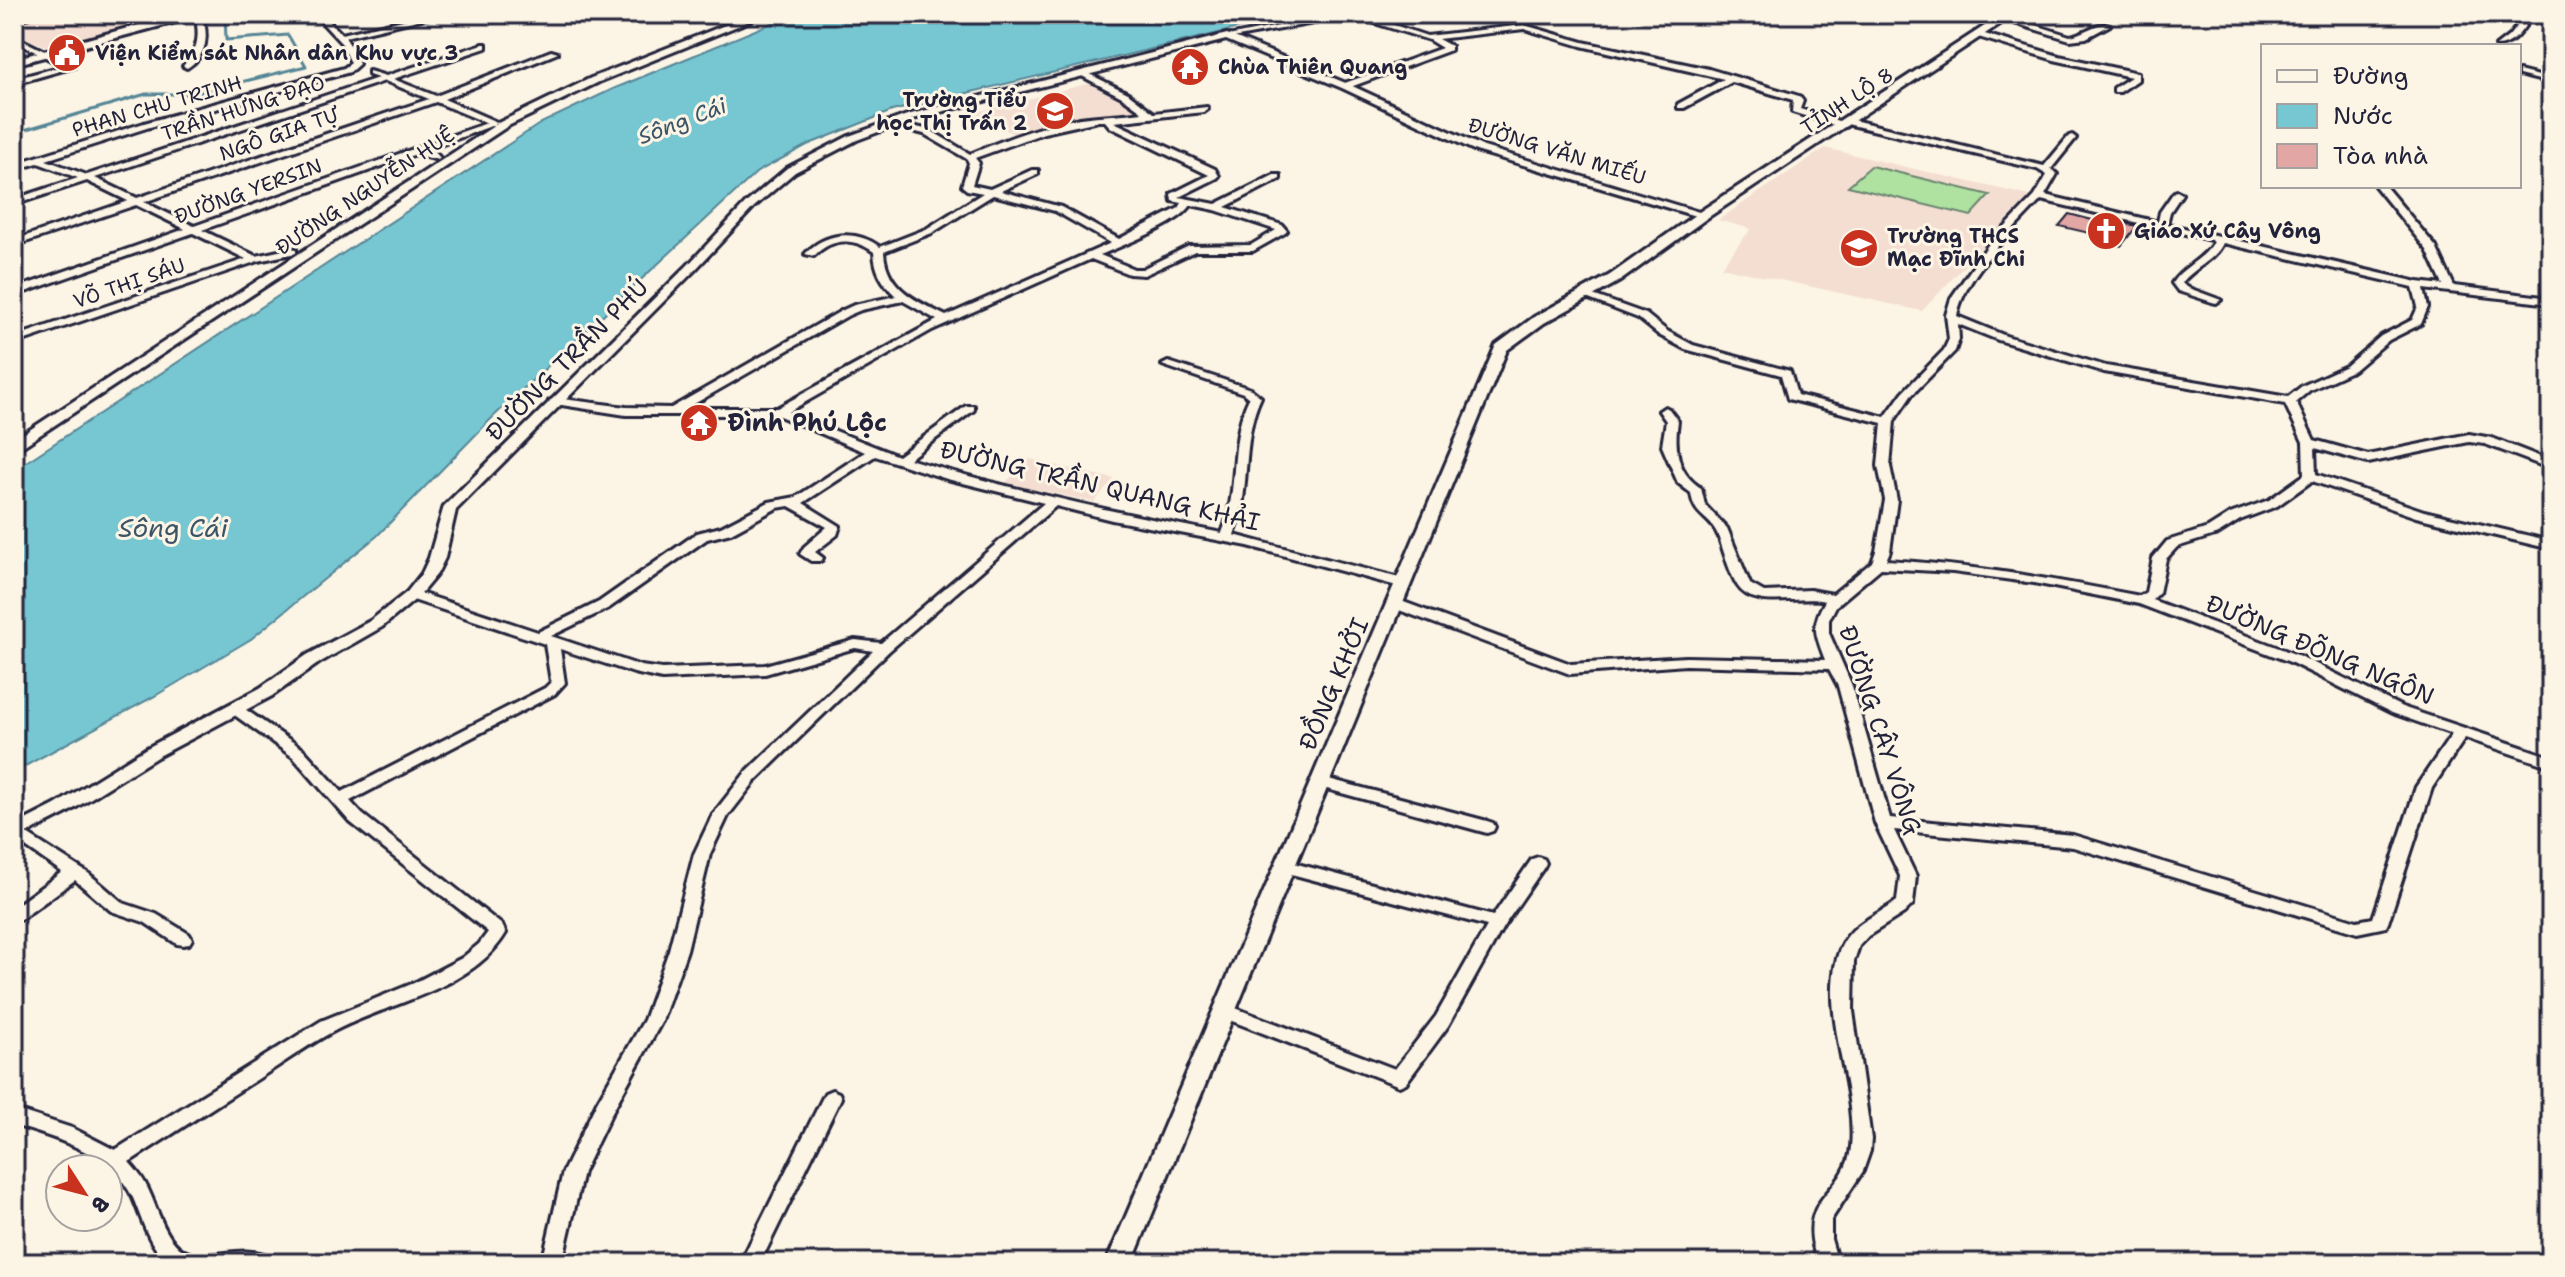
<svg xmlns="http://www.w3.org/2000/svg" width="2565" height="1277" viewBox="0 0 2565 1277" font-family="'Shantell Sans',sans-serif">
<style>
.built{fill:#f4ded2}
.green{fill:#afe1a1;stroke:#68826e;stroke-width:2}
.water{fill:#77c7d2;stroke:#558596;stroke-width:2}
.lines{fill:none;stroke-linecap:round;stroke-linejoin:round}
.stream{stroke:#558596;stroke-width:3}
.building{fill:#e2a7a5;stroke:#22223b;stroke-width:2}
.minor-casing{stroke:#22223b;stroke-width:6}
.tertiary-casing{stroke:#22223b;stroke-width:6}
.secondary-casing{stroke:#22223b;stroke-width:6}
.minor{fill:#fcf5e5;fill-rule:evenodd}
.tertiary{fill:#fcf5e5;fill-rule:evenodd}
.secondary{fill:#fcf5e5;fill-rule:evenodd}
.labels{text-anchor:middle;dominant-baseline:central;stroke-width:6;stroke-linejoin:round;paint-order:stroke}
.far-poi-label{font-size:20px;font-weight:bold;fill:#22223b;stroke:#fcf5e5;text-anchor:start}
.far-street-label{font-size:20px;fill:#22223b;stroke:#fcf5e5}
.far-water-label{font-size:22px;font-style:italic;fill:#3c5468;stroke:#fcf5e5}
.street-label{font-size:24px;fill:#22223b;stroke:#fcf5e5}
.poi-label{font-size:24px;font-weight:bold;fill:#22223b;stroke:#fcf5e5;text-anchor:start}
.water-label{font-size:26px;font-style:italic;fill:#3c5468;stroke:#fcf5e5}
</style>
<rect width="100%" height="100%" fill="#fcf5e5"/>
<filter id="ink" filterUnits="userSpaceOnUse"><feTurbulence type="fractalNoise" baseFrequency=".0125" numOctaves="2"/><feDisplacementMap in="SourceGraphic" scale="16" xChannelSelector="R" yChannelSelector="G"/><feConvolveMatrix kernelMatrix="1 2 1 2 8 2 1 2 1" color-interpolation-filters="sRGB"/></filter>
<g filter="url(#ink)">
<g class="built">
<path d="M42,14H63L76,18L107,14L135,27L53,49L14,34V21Z"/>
<path d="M1090,83L1139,110L1018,136L973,113Z"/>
<path d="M1825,148L2030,196L1922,311L1721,267L1751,229L1718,220Z"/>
<path d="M1030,459L1114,479L1094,502L1005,483Z"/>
</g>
<path class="green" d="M1871,166L1990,195L1971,216L1848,186Z"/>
<path class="water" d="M794,14H1298L892,111L807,145L757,172L493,417L377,536L251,639L155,696L14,772V470L541,123L613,89Z"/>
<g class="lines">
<path class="stream" d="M14,133L146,94H193L306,66L288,35L226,40L225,14"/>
</g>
<path class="building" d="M2069,214L2108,224L2111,220L2137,226L2121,246L2094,240L2098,235L2059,226Z"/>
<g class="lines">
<g class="minor-casing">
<g id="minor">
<path d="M25,14H39L14,21V17Z"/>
<path d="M195,14H201C210,35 207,56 187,68L183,66C199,49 200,36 195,14Z"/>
<path d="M314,14H322L342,34L429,14H443L345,37L353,50L359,64L350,72L150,127L46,160L87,175L378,78L369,75V71L386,76L483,44H486V48L393,79L436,96L551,51L558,53L444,99L499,123L427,150L434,151L440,158L438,160L416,154L202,230L256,256L292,248L296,249V253L258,261L14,344V337L246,259L193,233L14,296V289L185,229L136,205L14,246V240L128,201L87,181L14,205V199L78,178L38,163L14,170V164L144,123L344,68L351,63L342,44ZM385,81L429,99L137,198L95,178ZM436,102L487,123L194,226L144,202Z"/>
<path d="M1339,14H1361L1427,36L1524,25L1583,42L1709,69L1799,96L1803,101L1800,109L1845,123L1849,119L2044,166L2069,136L2072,135L2076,138L2051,169L2057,174L2045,195L2158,222L2160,212L2174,192L2177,191L2182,194L2170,212L2167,224L2418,282L2443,285L2427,250L2375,186H2385L2436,247L2454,286L2551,298V304L2424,289L2428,307L2421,324L2389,340L2354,370L2310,390L2296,402L2314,440L2368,455L2469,434L2492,438L2551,461V469L2485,444L2469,442L2368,463L2315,448L2316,474L2424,511L2551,541V549L2416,517L2312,481L2277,506L2240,520L2218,534L2177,547L2166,559L2159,593L2152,600L2300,656L2402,707L2551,757V767L2465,738L2432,788L2388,923L2386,927L2357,933L2073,847L1894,830L1916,876L1913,904L1904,913L1868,936L1859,946L1854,961L1853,1011L1871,1139L1870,1151L1863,1171L1831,1220V1239L1838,1263H1818C1793,1193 1846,1197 1851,1147C1857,1088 1821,1017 1837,958C1847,923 1871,920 1897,901L1900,876L1875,823L1838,686L1829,669L1686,665L1570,674L1391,607L1389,604L1396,600L1401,601L1571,664L1686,657L1825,660C1816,635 1810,626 1825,601C1801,594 1753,612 1737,585C1728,570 1724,550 1717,533C1708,515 1694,517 1691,493L1678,483L1662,446L1666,421L1659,411L1665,407L1669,409L1678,421C1674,448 1677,473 1701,488L1705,505L1727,528L1750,584L1764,592L1810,590L1833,594L1872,562L1876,551L1885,500L1878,466L1882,423L1788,399L1781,375L1685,349L1659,335L1638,318L1581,296L1586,293L1590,294L1646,314L1667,331L1693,345L1790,371L1797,395L1885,417L1903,392L1944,350L1949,339L1946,315L1951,298L1988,245L2035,196L2047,175L2037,169L1847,124L1846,127H1840L1792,112L1793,100L1732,82L1684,108H1678V104L1724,79L1581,46L1524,29L1438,39L1451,46V50L1345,89L1341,86L1342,84L1442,48L1429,40L1352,16L1227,39L1223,37ZM2041,200L2211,240L2213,243C2203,260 2183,266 2172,283L2178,291L2212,302L2216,303L2221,300L2186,287L2182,283C2194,267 2215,261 2223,243L2413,287L2418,307L2412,320L2381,336L2346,366L2302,386L2288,397L2106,366L2006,336L1957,316C1964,276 2013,230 2041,200ZM1958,324L1998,340L2104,372L2285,404L2303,442L2304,475L2269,500L2230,514L2208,528L2167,541L2153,558L2146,592L2140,596C2053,579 1975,565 1886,560L1890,551L1897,500L1890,466L1894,421L1911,396L1955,351L1959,339ZM1881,568L1953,572L2034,583L2139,604L2290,662L2392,713L2452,734L2416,787L2373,918L2357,921L2073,835L1890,818L1852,686L1829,633V620L1836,606Z"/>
<path d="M1961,14H1974L2001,22L1997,24Z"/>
<path d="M2500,14H2511L2528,22C2519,34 2512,46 2496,46L2509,36L2519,23Z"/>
<path d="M2004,15L2070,36C2083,34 2099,21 2110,25L2086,38L2070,40L2001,19V15Z"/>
<path d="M1978,32L2059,56L2138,73V80L2120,92H2114V88L2131,77L2054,60L1975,36V32Z"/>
<path d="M14,36L73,65L74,67L14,84V79L63,66L14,41Z"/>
<path d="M1083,71L1128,93L1154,113L1207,107L1208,109L1204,112L1114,122L1215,169L1219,176L1217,178L1179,197L1216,204L1274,175H1280V179L1225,207L1282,225L1287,231L1285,233L1253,251H1195L1144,275L1129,274L1091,259L932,330L788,412L898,456L966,406H974V410L909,459C1012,490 1117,513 1222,533C1240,489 1228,441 1249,398L1243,393L1162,365L1168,362L1172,363L1251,389L1261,397C1240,441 1252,490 1234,535L1407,580L1409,583L1407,586H1397L1248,546L1112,520L1056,506L889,651L756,780L728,816L710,854L687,950L662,1021L612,1112L583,1172L562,1263H542L563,1172L597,1102L644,1020L669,950L694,854L713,814L746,772L873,651L855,648L765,674L662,679L634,673L560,649L565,683L555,694L350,801L362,814L502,925L506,933C472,990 389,1002 334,1031C311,1043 289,1059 267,1073C221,1103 175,1132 129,1162C136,1170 143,1178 147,1187C158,1208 166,1248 192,1254C220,1259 239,1244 273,1257L276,1263H170C149,1248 143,1221 133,1198C112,1153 58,1139 14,1125V1109L72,1128L115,1150L321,1021L414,983L462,958L479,944L488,932L350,822L293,757L229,711L227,708L229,705H239L303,749L342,792L545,688L551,682L545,644L407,598L405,595L407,592H417L538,632L599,602L697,533L721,527L769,502L796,497L865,452L777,415H626L555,404L549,401L555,398L626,407L671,408L841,311L854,305L896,296C882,283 875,271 874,252C853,237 832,238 814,256L805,254C825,232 856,229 880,247L926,229L983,193L967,190L962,186L969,163L967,159L924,134L889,125V121L930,130L970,154C1005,139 1042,125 1080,118C1101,115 1122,115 1143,112L1122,97L1080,75L1079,73ZM1098,121H1105L1110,127L1209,175L1171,194L1172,201L1182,203L1179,208L1119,239L1061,207L1001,191L1038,174V170H1032L990,189L972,185L979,163L975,158L1044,133ZM993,195L1055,211L1111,243L946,316C917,301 886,289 884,252L932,233ZM1191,205L1215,210L1276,230L1251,245L1189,246L1142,269H1134L1100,255C1121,246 1180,224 1191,205ZM903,301L937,320L777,408H687L849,315L861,310ZM875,456L947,479L1044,503L881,643L855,640L765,665L662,669L641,666L551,636L609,608L707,539L731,533L777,508L789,506L827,527L804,547L800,554L811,561H821L823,558L815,552L837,535L840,526L803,503Z"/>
<path d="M2519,71L2551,79V83L2519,75Z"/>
<path d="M1321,777L1487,821L1493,823L1495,827L1493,831L1487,833L1316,786L1313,782L1316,778Z"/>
<path d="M16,827L88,873L123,903L156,914L189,934L192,939L189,944L183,945L177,944L144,922L111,911L75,880L20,920L14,922V907L62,872L14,839V828Z"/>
<path d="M1538,857L1544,859L1546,863L1544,867L1503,927L1448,1026L1406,1083L1399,1086L1392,1083L1219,1016L1216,1011L1219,1006L1225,1004L1395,1069L1436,1016L1487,926L1280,871L1278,867L1280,863L1286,861L1493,916L1532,859Z"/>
<path d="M832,1090L839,1093L841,1098L760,1263H740L825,1093Z"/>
</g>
</g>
<g class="tertiary-casing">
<g id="tertiary">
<path d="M189,14H206L14,65V59L146,23Z"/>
<path d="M1227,34L1348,84L1484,147L1709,215L1699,217L1476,151L1342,88L1226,40L913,119L857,140L795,172L754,207L694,271L456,510L445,558L437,574L417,598L382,627L319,663L272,696L157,757L67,813L14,840V826L55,805L145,749L260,688L307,655L370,621L407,592L422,573L429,558L444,506L686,267L746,203L787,168L849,136L907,115Z"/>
</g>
</g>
<g class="secondary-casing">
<g id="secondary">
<path d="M753,14H767L599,82L508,126L14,452V440L500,122L591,78Z"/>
<path d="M2003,14H2015L1707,218L1620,281L1544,323L1507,350L1132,1263H1106L1496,345L1534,317L1610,275L1699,212Z"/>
</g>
</g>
<use href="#minor" class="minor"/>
<use href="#tertiary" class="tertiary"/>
<use href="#secondary" class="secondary"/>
</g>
</g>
<defs>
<g id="civic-disc" transform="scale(2)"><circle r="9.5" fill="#c8321e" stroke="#fcf5e5"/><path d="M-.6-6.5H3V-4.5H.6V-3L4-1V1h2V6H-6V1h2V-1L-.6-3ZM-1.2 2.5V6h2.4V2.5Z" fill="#fff"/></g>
<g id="temple-disc" transform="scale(2)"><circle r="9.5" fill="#c8321e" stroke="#fcf5e5"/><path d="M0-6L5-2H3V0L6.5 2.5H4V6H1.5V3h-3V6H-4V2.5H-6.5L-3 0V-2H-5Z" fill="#fff"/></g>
<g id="school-disc" transform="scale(2)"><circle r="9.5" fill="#c8321e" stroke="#fcf5e5"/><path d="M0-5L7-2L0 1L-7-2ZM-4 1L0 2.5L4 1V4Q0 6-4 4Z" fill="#fff"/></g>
<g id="church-disc" transform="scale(2)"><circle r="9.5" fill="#c8321e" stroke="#fcf5e5"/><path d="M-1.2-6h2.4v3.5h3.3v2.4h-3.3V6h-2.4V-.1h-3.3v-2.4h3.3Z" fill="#fff"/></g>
</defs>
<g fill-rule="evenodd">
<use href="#civic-disc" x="67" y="53"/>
<use href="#temple-disc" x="1190" y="67"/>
<use href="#school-disc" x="1055" y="111"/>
<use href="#church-disc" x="2106" y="231"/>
<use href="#school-disc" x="1859" y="248"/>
<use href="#temple-disc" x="699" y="423"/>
</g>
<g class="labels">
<g class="far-poi-label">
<text x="95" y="53">Viện Kiểm sát Nhân dân Khu vực 3</text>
<text x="1218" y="67">Chùa Thiên Quang</text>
<text x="1027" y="100" text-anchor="end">Trường Tiểu<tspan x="1027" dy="23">học Thị Trấn 2</tspan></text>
<text x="2134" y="231">Giáo Xứ Cây Vông</text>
<text x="1887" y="236">Trường THCS<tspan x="1887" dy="23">Mạc Đĩnh Chi</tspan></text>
</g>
<g class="far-street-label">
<text transform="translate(1847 101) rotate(-33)">TỈNH LỘ 8</text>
<text transform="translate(157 106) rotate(-16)">PHAN CHU TRINH</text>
<text transform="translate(243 108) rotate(-18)">TRẦN HƯNG ĐẠO</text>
<text transform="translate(279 134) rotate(-19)">NGÔ GIA TỰ</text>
<text transform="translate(1557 151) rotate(17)">ĐƯỜNG VĂN MIẾU</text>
<text transform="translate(248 191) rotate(-20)">ĐƯỜNG YERSIN</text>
<text transform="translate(365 191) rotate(-34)">ĐƯỜNG NGUYỄN HUỆ</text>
<text transform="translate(129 283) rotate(-19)">VÕ THỊ SÁU</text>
</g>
<g class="far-water-label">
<text transform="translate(682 121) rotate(-21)">Sông Cái</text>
</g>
<g class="street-label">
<text transform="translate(567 360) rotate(-45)">ĐƯỜNG TRẦN PHÚ</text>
<text transform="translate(1100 486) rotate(13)">ĐƯỜNG TRẦN QUANG KHẢI</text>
<text transform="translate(2320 650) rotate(23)">ĐƯỜNG ĐÕNG NGÔN</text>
<text transform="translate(1334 684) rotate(-67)">ĐỒNG KHỞI</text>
<text transform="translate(1880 730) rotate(72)">ĐƯỜNG CÂY VÔNG</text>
</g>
<g class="poi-label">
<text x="727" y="423">Đình Phú Lộc</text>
</g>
<g class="water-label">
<text x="173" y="527">Sông Cái</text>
</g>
</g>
<rect width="2565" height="1277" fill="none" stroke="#fcf5e5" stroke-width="48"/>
<rect x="24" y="24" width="2517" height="1229" fill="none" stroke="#22223b" stroke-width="3" filter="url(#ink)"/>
<rect x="2261" y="44" width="260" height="144" fill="#fcf5e5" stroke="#a5a1a1" stroke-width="2"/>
<rect x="2277" y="70" width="40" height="12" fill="#fcf5e5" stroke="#a5a1a1" stroke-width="2"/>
<text x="2333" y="84" font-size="24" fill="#22223b">Đường</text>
<rect x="2277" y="104" width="40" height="24" fill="#77c7d2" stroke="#a5a1a1" stroke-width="2"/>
<text x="2333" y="124" font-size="24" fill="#22223b">Nước</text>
<rect x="2277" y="144" width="40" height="24" fill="#e2a7a5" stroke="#a5a1a1" stroke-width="2"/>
<text x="2333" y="164" font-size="24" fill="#22223b">Tòa nhà</text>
<g transform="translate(84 1193) rotate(126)"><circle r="38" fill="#fcf5e5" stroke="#a5a1a1" stroke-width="2"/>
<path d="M0-6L14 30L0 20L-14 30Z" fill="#c8321e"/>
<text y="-12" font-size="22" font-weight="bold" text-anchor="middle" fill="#22223b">B</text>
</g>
</svg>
